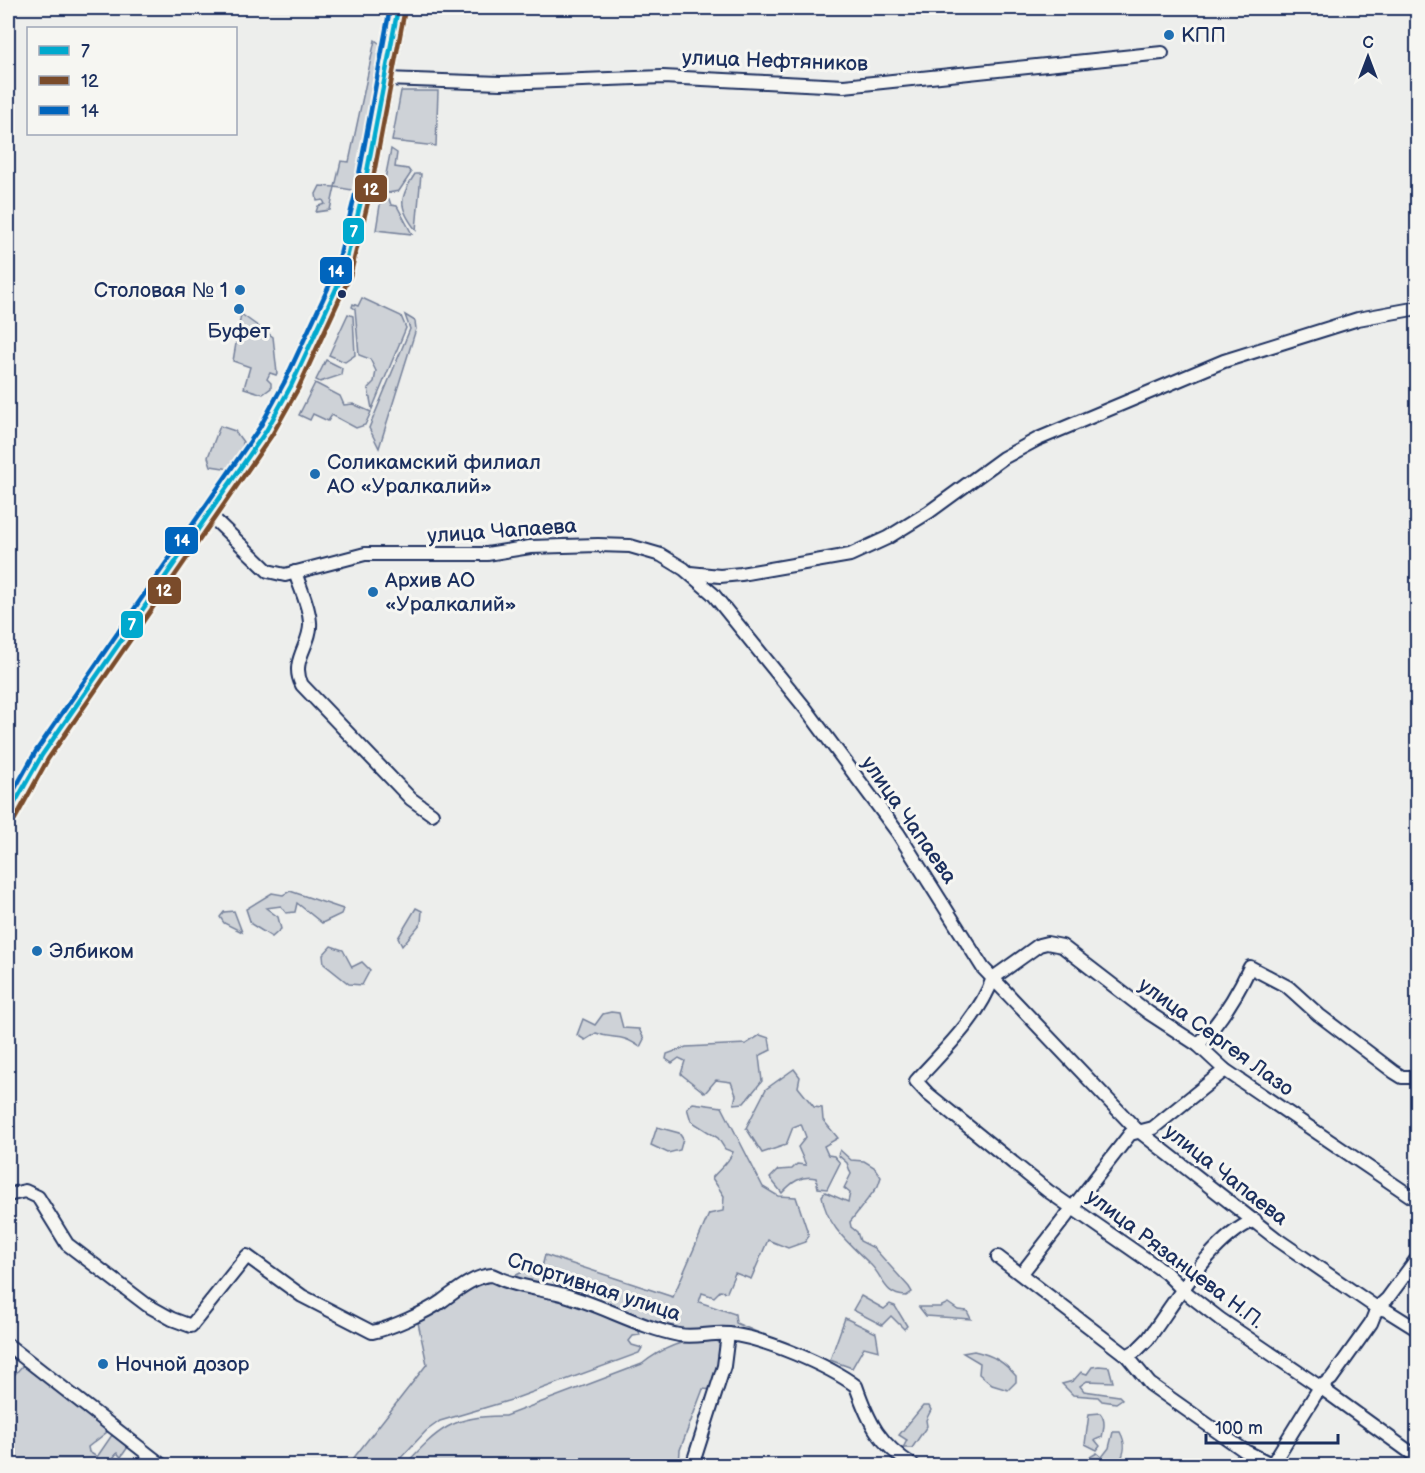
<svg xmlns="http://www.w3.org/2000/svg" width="1425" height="1473" viewBox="0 0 1425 1473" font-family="'Balsamiq Sans',sans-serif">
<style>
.green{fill:#ced2d7;stroke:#74809a;stroke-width:1.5}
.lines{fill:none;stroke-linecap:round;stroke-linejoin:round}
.minor-casing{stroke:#1b2f5e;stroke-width:16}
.highway-casing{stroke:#1b2f5e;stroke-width:22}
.minor{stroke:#f6f6f2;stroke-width:12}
.highway{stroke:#f6f6f2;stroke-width:18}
.bus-1-casing{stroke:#f6f6f2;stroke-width:9}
.bus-2-casing{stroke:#f6f6f2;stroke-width:9}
.bus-3-casing{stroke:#f6f6f2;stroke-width:9}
.bus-1{stroke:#00a9ce;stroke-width:4.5}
.bus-2{stroke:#7a4b2a;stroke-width:4.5}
.bus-3{stroke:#0065bd;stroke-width:4.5}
.poi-dot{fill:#1f6fb2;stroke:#f6f6f2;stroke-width:2}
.bus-dot{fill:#1b2f5e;stroke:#f6f6f2;stroke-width:2}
.labels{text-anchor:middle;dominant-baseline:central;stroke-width:6;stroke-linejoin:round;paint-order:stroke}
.poi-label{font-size:21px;fill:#1b2f5e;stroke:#f6f6f2;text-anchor:start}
.street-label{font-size:21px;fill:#1b2f5e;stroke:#f6f6f2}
.line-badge{stroke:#f6f6f2;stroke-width:2}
.badge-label{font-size:16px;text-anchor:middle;font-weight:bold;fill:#fff}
</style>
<rect width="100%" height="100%" fill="#edeeec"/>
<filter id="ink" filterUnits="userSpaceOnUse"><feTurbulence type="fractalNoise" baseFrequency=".0167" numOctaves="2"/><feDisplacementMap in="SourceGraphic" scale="12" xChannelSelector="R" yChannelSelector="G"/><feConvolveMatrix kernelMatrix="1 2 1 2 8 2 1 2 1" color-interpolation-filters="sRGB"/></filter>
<g filter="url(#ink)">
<g class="green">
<path d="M375,40L384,47L356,188L352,190L335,187L330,210L316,212L318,206L325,204L323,200L317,201L316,194L320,186L335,187L341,161L349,162Z"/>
<path d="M401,91H438L436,146L392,141Z"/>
<path d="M391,149L397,153L395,167L408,169L411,173L399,191L382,194Z"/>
<path d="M415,174H421L416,230C398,207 399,198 415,174Z"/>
<path d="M381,199H389L391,205L397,206L412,234L376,230Z"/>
<path d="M362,298L401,316L406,328L372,409L368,388L374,382L376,371L370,359L359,355L355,309L352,307L353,304L358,306Z"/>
<path d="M241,314L273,337L277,373L276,375L270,373L267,379L271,383V388L263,394L244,388L250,367L233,361Z"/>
<path d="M348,314L353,316L355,355L345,362L329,355Z"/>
<path d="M405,315L415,321L416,329L379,448L369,428L410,329Z"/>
<path d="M326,360L342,368L341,375L320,382L316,380Z"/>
<path d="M315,383L340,396L344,405L353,404L371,412L365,425L356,428L332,415L328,421L313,414L310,420L299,415Z"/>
<path d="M220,426L235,431L243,442L241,454L230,469L211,466L208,457Z"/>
<path d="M290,891L343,909L341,914L322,923L297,903L295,912L286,913L281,906L266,908L278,917L281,929L272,937L251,924L246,909L272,893L283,895Z"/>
<path d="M416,908L422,911L421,923L402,946L398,938Z"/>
<path d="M234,911L242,932L224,923L220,917L224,912Z"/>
<path d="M331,946L343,950L352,967L362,962L370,970L362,985L349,984L324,964L323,955Z"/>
<path d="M611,1012L619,1013L623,1028L639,1029L644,1039L640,1047C619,1032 615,1041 596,1033L585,1040L577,1035L583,1019L595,1025L603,1014Z"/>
<path d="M760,1035L769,1038L771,1050L759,1056L762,1081L744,1103L734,1104L736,1095L731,1082L716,1080L705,1093L681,1074L685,1061L679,1058L672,1063L666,1059L667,1054L686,1047L746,1044Z"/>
<path d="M794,1069L800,1077L798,1087L814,1107L822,1108L823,1120L838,1138L824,1146L828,1155L834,1156L840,1163L827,1189L818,1188L816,1178C801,1175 792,1182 782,1193L770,1178L778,1170L792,1169L797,1164L806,1165L798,1147L806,1137L801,1124L793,1127L786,1145L762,1153L746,1128L766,1089Z"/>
<path d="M693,1103L722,1107L763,1187L778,1196L796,1197L809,1236L805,1242L788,1248L768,1240L751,1279L735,1273L727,1292L720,1291L714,1297L702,1293L699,1302L735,1314L736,1323L759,1333L757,1335L722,1328L688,1333L683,1328L677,1332L560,1290L542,1267L545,1255L673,1297L709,1214L723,1211L724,1196L712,1178C720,1168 728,1164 733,1152L725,1149L718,1138L691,1121L687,1108Z"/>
<path d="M657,1127L679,1133L683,1139L680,1150L668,1153L651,1145Z"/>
<path d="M840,1150L851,1160L864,1161L874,1167L881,1177L878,1186L850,1222L851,1227L857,1232L860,1241L874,1248L909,1287L912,1292L906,1296C883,1295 884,1277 870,1264C850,1244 827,1227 822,1196L825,1192L848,1202L850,1193L844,1188L851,1174L847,1163L838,1155Z"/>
<path d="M533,1267L547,1287L508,1279Z"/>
<path d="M495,1280L560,1297L638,1328L640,1335L633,1336L629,1341L632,1345L642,1348L639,1353L511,1400L440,1421L426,1431L394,1465L336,1466L341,1459L349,1464L427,1364L417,1318L443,1307L483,1281Z"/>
<path d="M861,1296L884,1309L890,1304L895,1306L907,1326L904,1329L891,1316L882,1325L853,1310Z"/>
<path d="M948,1303L958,1310L967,1311L971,1319L926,1316L919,1307H940Z"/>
<path d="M845,1318L876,1333L879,1351L864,1347L852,1368L830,1360Z"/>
<path d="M710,1338L723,1344L714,1390L703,1389L680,1450L679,1465L404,1466C438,1429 453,1415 505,1416L642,1364C662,1348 685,1339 710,1338Z"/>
<path d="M974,1351C993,1355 1004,1362 1016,1376V1382L1008,1390L992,1385L979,1374L980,1363L963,1353Z"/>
<path d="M23,1365L103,1426L107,1432L88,1447L89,1452L97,1457L112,1435L128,1447L121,1457L117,1453L111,1461L115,1464L119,1460L126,1465H8V1382Z"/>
<path d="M1099,1366L1109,1367L1113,1382L1087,1381L1080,1386L1084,1391L1119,1396L1122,1399L1116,1403L1102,1401L1098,1397L1073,1395L1062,1384L1073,1381L1081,1372L1087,1374L1092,1367Z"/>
<path d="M923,1406H929L931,1410L926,1420L927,1426L912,1448H903L907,1440L899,1435Z"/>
<path d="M1100,1413C1106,1420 1104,1428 1102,1437L1095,1440L1100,1446L1097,1450L1085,1444L1089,1414Z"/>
<path d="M1113,1432H1120C1126,1443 1126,1452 1119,1462L1123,1465H1092L1088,1458L1097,1453L1102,1457L1109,1448Z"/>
</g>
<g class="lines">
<g class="minor-casing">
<g id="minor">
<path d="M385,79L501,83L663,77L844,86L1162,53"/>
<path d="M209,514L268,571L285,575L365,554H487L530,547L598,545L630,546L661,555L684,569L713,594L806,709L898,833L983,968L1135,1128L1278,1240L1377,1308L1386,1310L1418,1330"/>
<path d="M295,572C300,588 309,605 310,622C312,644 289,661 302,685L411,799L432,814"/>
<path d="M690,573L720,576L741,574L850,555L887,538L929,512L1003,458L1038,439L1224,361L1358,319L1418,308"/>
<path d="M993,978C979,1018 944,1050 916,1081L928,1094L1048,1191L1166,1273L1184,1291L1220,1319L1320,1387L1418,1458"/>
<path d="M993,978L1039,945L1047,943L1062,946L1149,1013L1198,1045L1225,1070L1418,1201"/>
<path d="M1198,1045C1221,1021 1236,997 1250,967L1288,987L1319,1015L1394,1072L1402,1077H1413L1418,1073"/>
<path d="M8,1195L25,1191L38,1197L67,1244L147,1305L172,1319L191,1326L247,1256L302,1296L372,1332C389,1329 427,1312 442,1301C456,1291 473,1276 492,1275C514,1286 534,1288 557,1293C599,1303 637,1327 679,1335C696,1338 713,1332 729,1334C764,1338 828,1365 856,1386C869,1423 879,1444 914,1466"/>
<path d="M998,1257L1127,1356L1150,1384L1245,1451L1275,1466"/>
<path d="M1022,1273L1130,1134L1153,1128L1225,1070"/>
<path d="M8,1345L163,1466"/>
<path d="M1127,1356L1137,1350L1148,1339C1175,1302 1212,1237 1255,1220"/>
<path d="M1273,1463L1320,1387L1331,1379L1371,1323L1377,1308L1387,1299L1418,1257"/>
<path d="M692,1466L724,1366L728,1334"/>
</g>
</g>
<g class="highway-casing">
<path id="highway" d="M8,815L42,755L266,431L291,386L343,274L363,193L398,8"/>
</g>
<use href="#minor" class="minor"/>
<use href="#highway" class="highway"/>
<g class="bus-1-casing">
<path id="bus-1" d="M8,815L42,755L266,431L291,386L343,274L363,193L398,8"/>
</g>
<g class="bus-2-casing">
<path id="bus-2" d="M15,819L48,759L272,435L298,389L350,276L370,194L405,9"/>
</g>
<g class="bus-3-casing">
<path id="bus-3" d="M8,801L36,751L260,427L284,383L336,271L356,191L390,8"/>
</g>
<use href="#bus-1" class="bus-1"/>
<use href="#bus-2" class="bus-2"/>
<use href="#bus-3" class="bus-3"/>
</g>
</g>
<g class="poi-dot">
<circle cx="1169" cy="35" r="6"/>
<circle cx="240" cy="290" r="6"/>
<circle cx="239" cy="309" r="6"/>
<circle cx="315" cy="474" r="6"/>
<circle cx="373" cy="592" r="6"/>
<circle cx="37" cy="951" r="6"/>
<circle cx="103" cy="1364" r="6"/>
</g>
<circle class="bus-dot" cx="342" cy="294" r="5"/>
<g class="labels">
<g class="poi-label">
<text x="1181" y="35">КПП</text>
<text x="228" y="290" text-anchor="end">Столовая № 1</text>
<text x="239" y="331" text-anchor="middle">Буфет</text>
<text x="327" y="462">Соликамский филиал<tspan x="327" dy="24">АО «Уралкалий»</tspan></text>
<text x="385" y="580">Архив АО<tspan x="385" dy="24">«Уралкалий»</tspan></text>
<text x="49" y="951">Элбиком</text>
<text x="115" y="1364">Ночной дозор</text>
</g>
<g class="street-label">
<text transform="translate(775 61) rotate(2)">улица Нефтяников</text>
<text transform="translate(502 531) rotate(-4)">улица Чапаева</text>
<text transform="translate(909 820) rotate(55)">улица Чапаева</text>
<text transform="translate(1216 1037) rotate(36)">улица Сергея Лазо</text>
<text transform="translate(1226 1175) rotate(38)">улица Чапаева</text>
<text transform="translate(1175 1259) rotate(37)">улица Рязанцева Н.П.</text>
<text transform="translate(594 1287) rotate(18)">Спортивная улица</text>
</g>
</g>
<g class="line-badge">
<rect x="354" y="174" width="34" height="29" rx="6" fill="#7a4b2a"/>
<rect x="342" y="217" width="23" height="28" rx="6" fill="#00a9ce"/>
<rect x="319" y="256" width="34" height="29" rx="6" fill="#0065bd"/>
<rect x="164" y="526" width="35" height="29" rx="6" fill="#0065bd"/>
<rect x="147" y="576" width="35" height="29" rx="6" fill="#7a4b2a"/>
<rect x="120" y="610" width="24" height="29" rx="6" fill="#00a9ce"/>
</g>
<g class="badge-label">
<text x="371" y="195">12</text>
<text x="354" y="237">7</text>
<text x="336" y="277">14</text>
<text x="182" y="546">14</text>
<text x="164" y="596">12</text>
<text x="132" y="630">7</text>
</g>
<rect width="1425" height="1473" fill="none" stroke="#f6f6f2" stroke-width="30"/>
<rect x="15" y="15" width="1395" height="1443" fill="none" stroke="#1b2f5e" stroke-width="2" filter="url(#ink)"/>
<rect x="27" y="27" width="210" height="108" fill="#f6f6f2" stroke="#9ea6b7" stroke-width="1.5"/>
<rect x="39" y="46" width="30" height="9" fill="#00a9ce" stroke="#9ea6b7" stroke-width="1.5"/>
<text x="81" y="57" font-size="18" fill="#1b2f5e">7</text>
<rect x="39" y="76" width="30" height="9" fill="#7a4b2a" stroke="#9ea6b7" stroke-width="1.5"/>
<text x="81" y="87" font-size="18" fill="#1b2f5e">12</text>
<rect x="39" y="106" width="30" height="9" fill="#0065bd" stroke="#9ea6b7" stroke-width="1.5"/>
<text x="81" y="117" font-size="18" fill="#1b2f5e">14</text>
<g transform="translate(1368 57)" stroke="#f6f6f2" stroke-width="4.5" paint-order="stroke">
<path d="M0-4.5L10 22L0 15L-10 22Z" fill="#1b2f5e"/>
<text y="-9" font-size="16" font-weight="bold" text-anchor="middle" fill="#1b2f5e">С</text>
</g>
<path d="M1206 1434v9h132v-9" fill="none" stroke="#1b2f5e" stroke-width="3"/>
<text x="1215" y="1434" font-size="18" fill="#1b2f5e" stroke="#f6f6f2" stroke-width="4.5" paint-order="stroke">100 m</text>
</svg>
